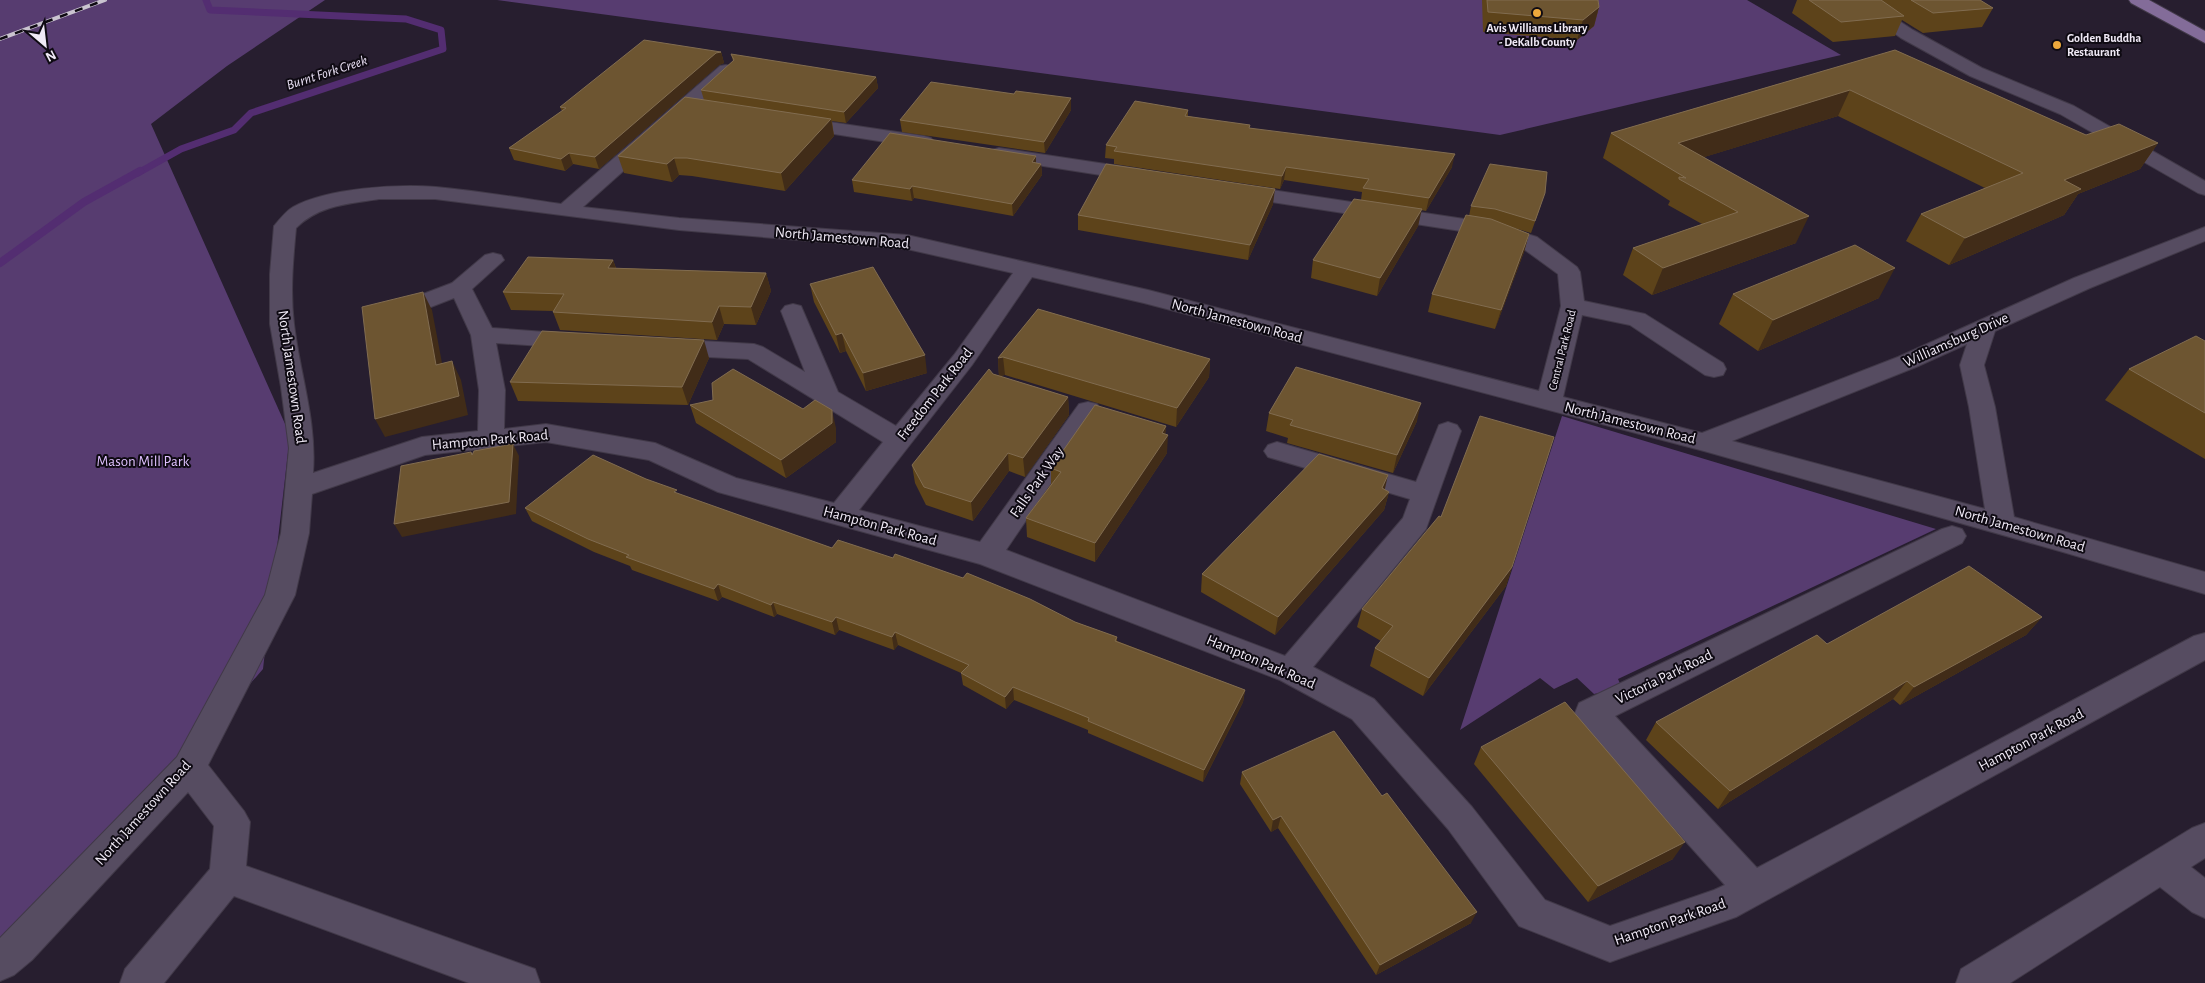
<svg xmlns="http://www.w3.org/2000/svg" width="2205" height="983" viewBox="0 0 2205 983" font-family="'Alegreya Sans',sans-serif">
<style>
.green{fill:#573c70}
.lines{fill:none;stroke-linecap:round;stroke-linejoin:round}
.stream-far1{stroke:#532d71;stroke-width:7}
.stream{stroke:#532d71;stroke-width:8}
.minor-casing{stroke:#413948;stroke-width:2}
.major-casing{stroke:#413948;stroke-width:2}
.minor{fill:#564c61;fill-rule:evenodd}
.major{fill:#836c99;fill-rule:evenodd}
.rail-casing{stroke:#cac4d0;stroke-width:4}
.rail{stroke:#0e0a12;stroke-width:2.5;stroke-dasharray:8;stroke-linecap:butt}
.wall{fill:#5d431a}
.shaded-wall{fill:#412c18}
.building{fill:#6d5531;stroke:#816c50}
.poi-dot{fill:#eda83c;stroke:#0e0a12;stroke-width:2}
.labels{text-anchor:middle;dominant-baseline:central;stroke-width:4;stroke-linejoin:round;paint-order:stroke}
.far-poi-label{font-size:12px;font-weight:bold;fill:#f0eaf6;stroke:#0e0a12}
.far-street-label{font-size:12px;fill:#f0eaf6;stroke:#0e0a12}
.far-water-label{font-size:14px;font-style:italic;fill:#e8dff3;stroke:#0e0a12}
.street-label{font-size:15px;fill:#f0eaf6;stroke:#0e0a12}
.park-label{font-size:15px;fill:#dfc1fe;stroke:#0e0a12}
</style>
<rect width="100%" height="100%" fill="#271e2f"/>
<g class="green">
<path d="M0,0H325L227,66L151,124L290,435L263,669L76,885L0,946Z"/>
<path d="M497,0H1747L1841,55L1500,135Z"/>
<path d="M1562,416L1936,529L1618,679L1622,688L1594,694L1577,678L1554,689L1540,678L1460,730Z"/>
</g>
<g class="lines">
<path class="stream-far1" d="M138,173L181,149L234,130L251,113L443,49L441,30L406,19L210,10L206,0"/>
<path class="stream" d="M0,263L84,202L140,171"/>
<g class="minor-casing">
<g id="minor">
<path d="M1848,0H1867L1913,30L1982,68L2074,106L2205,181V195L2198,193L2060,114L1970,76L1901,38Z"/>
<path d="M726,65L732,66L735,70L732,74L583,207L679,218L907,235L1148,290L1539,391L1561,306L1558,274L1521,247L1487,235L1239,197L1232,195L1229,191L1232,187L1239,185L1491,223L1537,237L1577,267L1580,272L1584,301L1645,314L1723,363L1726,369L1723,375L1714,377L1705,375L1630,325L1582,315L1563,397L1702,433L1898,357L2074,278L2205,227V241L2090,288L1995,331L1984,365L1995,407L2014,517L2205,572V594L2063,552L1704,451L1144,303L1032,277L972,365L859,510L980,542L1079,404L1088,402L1097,404L1101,410L1006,550L1285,656L1403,518L1410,499L1268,457L1264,451L1268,445L1277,442L1416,482L1439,425L1448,422L1457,425L1461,431L1426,529L1313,667L1374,699L1472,807L1545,900L1610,926L1714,890L1725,885L1579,723L1575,713L1579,703L1942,529L1952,526L1962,529L1966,536L1962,543L1615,716L1757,868L2194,636L2205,633V660L1736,917L1610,962L1519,926L1448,829L1352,719L1280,680L980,564L718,492L649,460L546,442L425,455L312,494L309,533L295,595L208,765L244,811L250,822L246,866L521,964L535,969L540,983H469L234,896L164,983H120L125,969L210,869L214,826L188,792L32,960L14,975L0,981V938L177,757L265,595L281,533L289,448L281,387L270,324V274L274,226C279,220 286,211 293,207C328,188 397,184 436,187C478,191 520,198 561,204L720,66ZM379,199H435L679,230L907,249L1013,273L954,355L896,426L838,392L801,306L793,304L785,306L781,311L805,372L763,347L754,344L668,339L659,342L656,347L659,352L668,355L748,359L883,442L834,503L736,478L655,443L546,424L504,429L505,390L496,343L573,348L581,346L585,341L581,336L573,334L492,328L472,289L504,260L501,255L493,253L485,255L452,283L402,302L398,307L402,312L410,314L418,312L454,298L471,335L479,390L478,431L422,437L313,473C317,422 300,374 294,324C290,292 293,260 296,228C319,205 348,204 379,199ZM1967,344L1960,365L1969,407L1985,509L1732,441L1916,367Z"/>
<path d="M796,117L924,136L931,138L934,142L931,146L924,148L789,127L786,123L789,119Z"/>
<path d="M999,148L1139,169L1146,171L1149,175L1146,179L1139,181L992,158L989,154L992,150Z"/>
<path d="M2205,823V858L2191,867L2205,878V918L2192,912L2160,887L2010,983H1956L1961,969L2192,828Z"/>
</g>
</g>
<g class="major-casing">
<path id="major" d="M2129,0H2149L2205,31V43L2131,3Z"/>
</g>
<use href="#minor" class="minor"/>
<use href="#major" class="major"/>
<g class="rail-casing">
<path id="rail" d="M0,39L105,0"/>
</g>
<use href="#rail" class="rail"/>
</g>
<g class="wall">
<path d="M1482,0H1598L1599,7L1594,26L1577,40L1483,32Z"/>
<path d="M1797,0H1980L1993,8L1982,27L1923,33L1902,20L1895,36L1833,42L1792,13Z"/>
<path d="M1895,50L2086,135L2158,143L2140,169L2078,194L2064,215L1949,265L1906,241L1921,214L1985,188L1838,116L1704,157L1796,243L1652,295L1623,275L1633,248L1702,224L1668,205L1670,201L1603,158L1611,133Z"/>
<path d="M721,52L724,63L719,65L599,169L573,164L565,171L514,160L509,148L562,111L560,107Z"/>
<path d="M731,54L876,77L878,88L846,123L832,121L834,136L785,191L692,176L679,175L672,182L624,173L618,156L704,100L701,90L733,61Z"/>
<path d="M1071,98V110L1045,153L902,132L900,120Z"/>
<path d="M1188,110V116L1452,167L1426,211L1421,210L1418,226L1377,296L1311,278L1313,260L1361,200L1362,192L1284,180L1280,189L1114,164V159L1105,158L1106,145Z"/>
<path d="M1036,156V163L1041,164L1042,175L1013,216L914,198L912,201L854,192L852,180Z"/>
<path d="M1273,204L1248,260L1078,230V215Z"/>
<path d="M1541,205L1531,233L1514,228L1529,234L1524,252L1495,329L1428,312L1432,294L1469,216L1471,206Z"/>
<path d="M613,260L616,268L766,273L771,291L756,325L724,324L717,340L560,330L553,312L554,311L511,310L503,292Z"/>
<path d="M810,284L927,373L866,391L846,351L840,353L814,302Z"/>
<path d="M1733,294L1879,298L1758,351L1719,324Z"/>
<path d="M1038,309L1210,359L1209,377L1176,427L1005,375L999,376L998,358Z"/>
<path d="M2205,341V459L2105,400L2129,369Z"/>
<path d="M709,358L688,405L518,401L510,382Z"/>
<path d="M993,374L1068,397L1069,415L1025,477L1009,471L973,521L926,505L915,483L912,465Z"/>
<path d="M690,405L836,428V442L786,478L696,423Z"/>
<path d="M1269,413L1417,421L1393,473L1287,443L1288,438L1266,431Z"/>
<path d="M1166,426L1165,434L1167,453L1095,562L1027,537L1026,518L1051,484V468Z"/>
<path d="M1385,490L1389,492L1384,510L1275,635L1201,592L1202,574Z"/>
<path d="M678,494L832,548L1075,622L1117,637V641L1245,690L1243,702L1203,782L1088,733V730L1014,700L1006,709L963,685L961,673L898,645L894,650L839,630L835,635L777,614L774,617L722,597L718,601L632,570L630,566L594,552L532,521L525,508Z"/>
<path d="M1512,567L1506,586L1423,696L1370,666L1375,648L1381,641L1357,627L1362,609Z"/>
<path d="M2042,617L2026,635L1900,705L1893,699L1718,809L1646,740L1656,722L1827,644Z"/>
<path d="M1481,747L1673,859L1588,902L1474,764Z"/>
<path d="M1242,772L1471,923L1376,975L1278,828L1271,832L1240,784Z"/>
</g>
<g class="shaded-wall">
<path d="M1599,7L1594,26L1577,40L1583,20Z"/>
<path d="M721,52L724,63L719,65L599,169L595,157L716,53Z"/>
<path d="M876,77L878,88L846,123L844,112Z"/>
<path d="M1850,90L1838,116L1669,168L1678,143Z"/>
<path d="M1071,98V110L1045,153L1044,142Z"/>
<path d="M831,119L834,136L785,191L781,173Z"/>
<path d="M2158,143L2140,169L2078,194L2064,215L1949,265L1965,238L2064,180Z"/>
<path d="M569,153L573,164L565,171L561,159Z"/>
<path d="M1455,154L1452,167L1426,211L1429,198Z"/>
<path d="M1036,156V167L1032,162Z"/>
<path d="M674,158L679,175L672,182L667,164Z"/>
<path d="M1041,164L1042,175L1013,216L1012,204Z"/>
<path d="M1286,167L1284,180L1280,189L1282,176Z"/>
<path d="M912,186L914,198L912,201L910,189Z"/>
<path d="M1275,189L1273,204L1248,260L1250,245Z"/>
<path d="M1422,209L1418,226L1377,296L1380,278Z"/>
<path d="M1809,216L1796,243L1652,295L1663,268Z"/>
<path d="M1529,234L1524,252L1495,329L1501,310Z"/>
<path d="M613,260L619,278L608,268Z"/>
<path d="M1895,268L1879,298L1758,351L1773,320Z"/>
<path d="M766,273L771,291L756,325L751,307Z"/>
<path d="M423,292L432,310L446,384L436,365Z"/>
<path d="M719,306L724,324L717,340L712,322Z"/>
<path d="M842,333L846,351L840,353L836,335Z"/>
<path d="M704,340L709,358L688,405L682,387Z"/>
<path d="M925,355L927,373L866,391L863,373Z"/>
<path d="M1003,357L1005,375L999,376L998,358Z"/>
<path d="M1210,359L1209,377L1176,427L1177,408Z"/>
<path d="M452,361L461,380L468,415L385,437L375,419Z"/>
<path d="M1068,397L1069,415L1025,477L1023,458Z"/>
<path d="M1421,403L1417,421L1393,473L1397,455Z"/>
<path d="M832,410L836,428V442L786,478L781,460Z"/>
<path d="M1166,426L1165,439L1168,435L1167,453L1095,562V543Z"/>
<path d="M513,444L519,456L516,514L402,537L394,524Z"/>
<path d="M1008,453L1009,471L973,521L971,502Z"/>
<path d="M1388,475L1384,493L1389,492L1384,510L1275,635L1278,617L1382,488Z"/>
<path d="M1512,567L1506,586L1423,696L1429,678Z"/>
<path d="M718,584L722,597L718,601L714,589Z"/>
<path d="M773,602L777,614L774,617L771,605Z"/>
<path d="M836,617L839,630L835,635L832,622Z"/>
<path d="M2042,617L2026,635L1900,705L1914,687Z"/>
<path d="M895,632L898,645L894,650L892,637Z"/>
<path d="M1907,681L1893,699L1718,809L1730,791Z"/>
<path d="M1013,687L1014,700L1006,709L1005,697Z"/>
<path d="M1245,690L1243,702L1203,782L1204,770Z"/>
<path d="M1281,816L1278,828L1271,832L1273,820Z"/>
<path d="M1685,842L1673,859L1588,902L1598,886Z"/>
<path d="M1477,912L1471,923L1376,975L1380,965Z"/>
</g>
<g class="building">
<path d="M1487,0H1598L1599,7L1583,20L1488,12Z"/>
<path d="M1809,0H1881L1904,16L1841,22Z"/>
<path d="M1911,0H1980L1993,8L1933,13Z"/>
<path d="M644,40L721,52L716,53L595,157L569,153L561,159L509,148L566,108L560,107Z"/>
<path d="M1895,50L2086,135L2119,124L2158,143L2064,180L2081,189L1965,238L1921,214L2023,173L1850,90L1678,143L1809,216L1663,268L1633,248L1738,212L1679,179V177L1686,178L1611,133Z"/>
<path d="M731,54L876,77L844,112L701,90L734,60Z"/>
<path d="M931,82L1014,94L1016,91L1071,98L1044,142L900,120Z"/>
<path d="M685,97L831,119L781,173L687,158H674L667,164L618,156Z"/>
<path d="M1135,101L1188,110L1185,116L1250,125L1249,128L1455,154L1429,198L1363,188L1369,179L1286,167L1282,176L1114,151L1117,147L1106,145Z"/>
<path d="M890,133L1036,156L1032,162L1041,164L1012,204L912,186L910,189L852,180Z"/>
<path d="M1106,164L1275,189L1250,245L1078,215Z"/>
<path d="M1490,164L1547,172L1545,193L1535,221L1495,209L1471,206Z"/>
<path d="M1354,199L1422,209L1380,278L1313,260Z"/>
<path d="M1466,215L1491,219L1529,234L1501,310L1432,294Z"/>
<path d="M1855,245L1895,268L1773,320L1733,294Z"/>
<path d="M528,257L613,260L608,268L766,273L751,307L719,306L712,322L553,312L564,294L503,292Z"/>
<path d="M873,267L925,355L863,373L842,333L836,335L810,284Z"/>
<path d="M423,292L436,365L452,361L459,396L375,419L362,307Z"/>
<path d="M1038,309L1210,359L1177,408L1003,357L998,358Z"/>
<path d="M542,331L704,340L682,387L510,382Z"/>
<path d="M2196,336L2205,341V413L2129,369Z"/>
<path d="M1296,367L1421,403L1397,455L1290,425L1293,420L1269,413Z"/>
<path d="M733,369L803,409L815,400L832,410V423L781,460L690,405L713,400L712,383Z"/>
<path d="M989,369L993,374L1068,397L1023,458L1008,453L971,502L924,487L912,465Z"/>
<path d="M1095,405L1166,426L1162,433L1168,435L1095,543L1026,518L1061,472L1051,468Z"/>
<path d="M1480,416L1554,437L1512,567L1429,678L1375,648L1393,626L1362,609L1439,516L1441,517Z"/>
<path d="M513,444L509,502L394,524L401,466L471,452L472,455L474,451Z"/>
<path d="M1319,454L1388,475L1382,488L1389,492L1278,617L1202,574Z"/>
<path d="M593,455L646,479L677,490L674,492L832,548L838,540L893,558L895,554L963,578L967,573L1030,599L1075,622L1117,637L1115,641L1245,690L1204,770L1088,721L1089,718L1013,687L1005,697L961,673L969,665L895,632L892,637L836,617L832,622L773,602L771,605L718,584L714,589L626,557L629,555L588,539L525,508Z"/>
<path d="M1969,566L2042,617L1914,687L1907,681L1730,791L1656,722L1817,635L1827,644Z"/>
<path d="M1565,702L1685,842L1598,886L1481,747Z"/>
<path d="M1334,731L1382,796L1387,793L1477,912L1380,965L1281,816L1273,820L1242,772Z"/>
</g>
<g class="poi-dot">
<circle cx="1537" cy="13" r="5"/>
<circle cx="2057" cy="45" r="5"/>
</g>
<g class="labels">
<g class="far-poi-label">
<text x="1537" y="28">Avis Williams Library<tspan x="1537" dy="14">- DeKalb County</tspan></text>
<text x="2067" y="38" text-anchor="start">Golden Buddha<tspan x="2067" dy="14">Restaurant</tspan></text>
</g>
<g class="far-street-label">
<text transform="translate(1562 350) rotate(-76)">Central Park Road</text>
</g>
<g class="far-water-label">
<text transform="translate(327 73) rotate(-18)">Burnt Fork Creek</text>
</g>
<g class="street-label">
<text transform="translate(842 238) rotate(5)">North Jamestown Road</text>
<text transform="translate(1237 321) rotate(15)">North Jamestown Road</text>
<text transform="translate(1956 340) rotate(-24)">Williamsburg Drive</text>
<text transform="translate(292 377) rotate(82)">North Jamestown Road</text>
<text transform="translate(935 394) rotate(-52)">Freedom Park Road</text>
<text transform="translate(1630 423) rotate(14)">North Jamestown Road</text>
<text transform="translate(490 440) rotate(-5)">Hampton Park Road</text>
<text transform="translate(1037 482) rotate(-55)">Falls Park Way</text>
<text transform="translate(880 526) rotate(15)">Hampton Park Road</text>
<text transform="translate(2020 529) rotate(16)">North Jamestown Road</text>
<text transform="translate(1261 662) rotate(23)">Hampton Park Road</text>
<text transform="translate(1664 677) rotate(-26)">Victoria Park Road</text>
<text transform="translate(2031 740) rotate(-28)">Hampton Park Road</text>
<text transform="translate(143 813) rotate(-48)">North Jamestown Road</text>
<text transform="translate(1670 922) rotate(-19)">Hampton Park Road</text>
</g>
<g class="park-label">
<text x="143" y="461">Mason Mill Park</text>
</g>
</g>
<g transform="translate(45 45) rotate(152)" stroke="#0e0a12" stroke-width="4" paint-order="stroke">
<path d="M0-4L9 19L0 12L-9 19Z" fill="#f0eaf6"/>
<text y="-8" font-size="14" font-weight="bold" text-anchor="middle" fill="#f0eaf6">N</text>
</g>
</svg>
